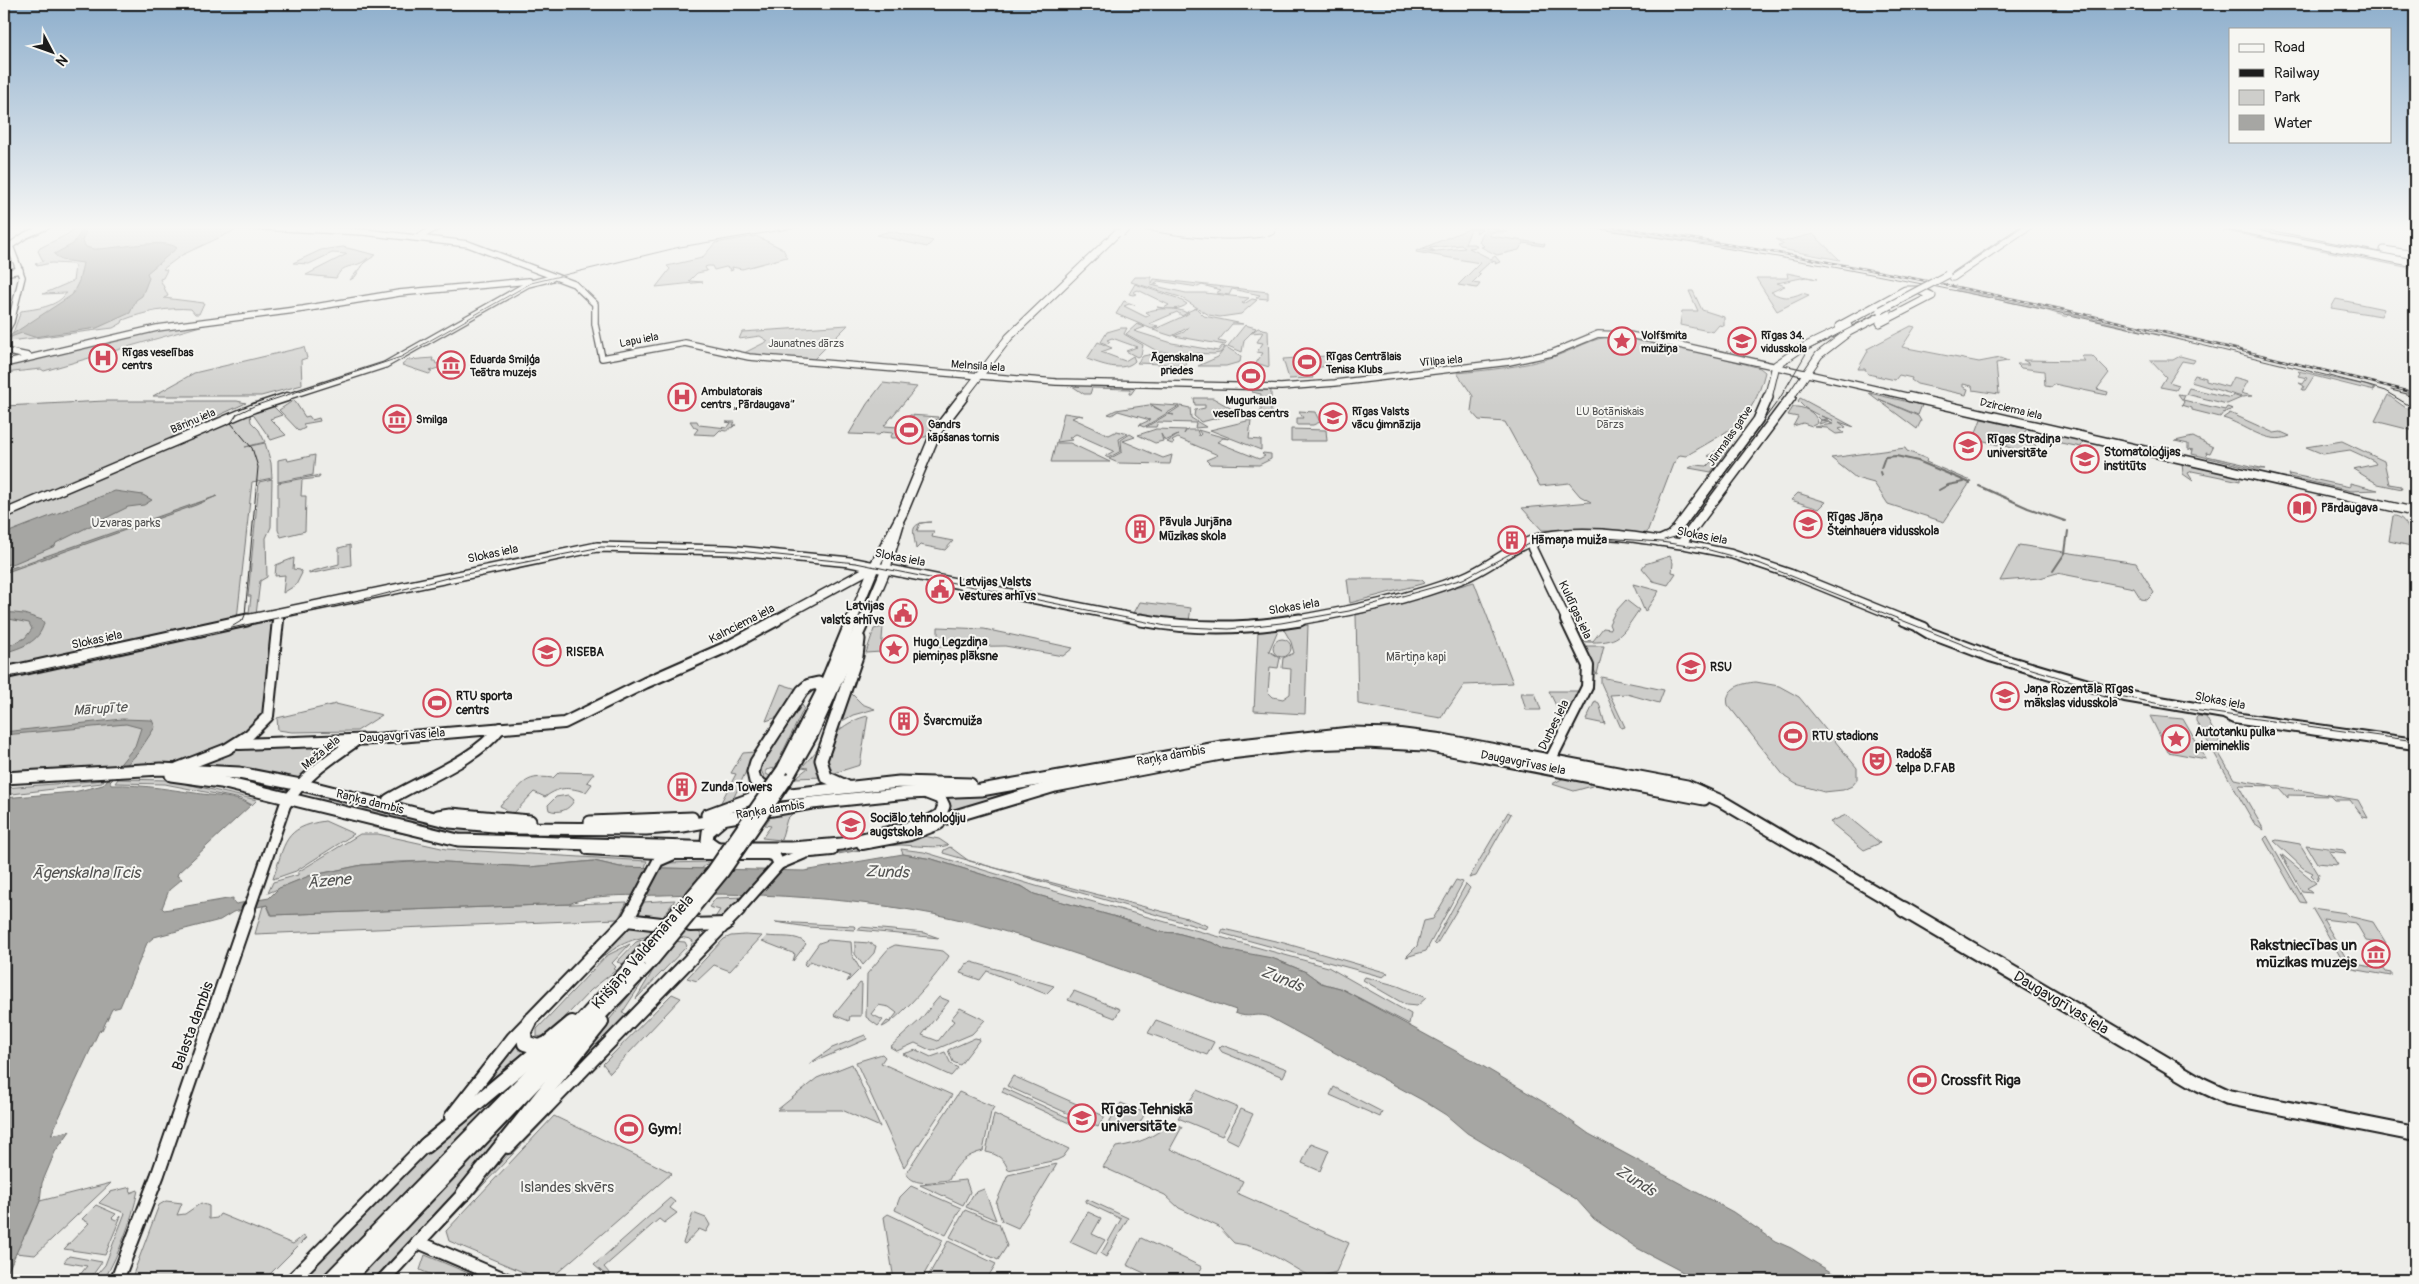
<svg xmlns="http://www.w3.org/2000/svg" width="2419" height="1284" viewBox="0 0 2419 1284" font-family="Pangolin,sans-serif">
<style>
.green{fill:#cececb;stroke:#757574}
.water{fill:#a6a6a3;stroke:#6f6f6d}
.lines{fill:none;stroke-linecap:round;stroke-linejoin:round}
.stream-far1{stroke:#6f6f6d;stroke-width:1}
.stream{stroke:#6f6f6d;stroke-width:2}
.minor-far3-casing{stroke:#1c1c1c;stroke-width:8}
.minor-far2-casing{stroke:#1c1c1c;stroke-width:11}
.minor-far1-casing{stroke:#1c1c1c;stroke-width:14}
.minor-casing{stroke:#1c1c1c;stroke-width:16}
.major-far3-casing{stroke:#1c1c1c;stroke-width:9}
.major-far2-casing{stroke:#1c1c1c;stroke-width:12}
.major-far1-casing{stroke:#1c1c1c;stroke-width:15}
.major-casing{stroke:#1c1c1c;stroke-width:18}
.minor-far3{stroke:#f6f6f2;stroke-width:5.5}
.minor-far2{stroke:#f6f6f2;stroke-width:8}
.minor-far1{stroke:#f6f6f2;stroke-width:10}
.minor{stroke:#f6f6f2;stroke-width:12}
.major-far3{stroke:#f6f6f2;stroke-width:7}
.major-far2{stroke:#f6f6f2;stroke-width:9}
.major-far1{stroke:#f6f6f2;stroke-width:11}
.major{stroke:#f6f6f2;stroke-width:14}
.tram{stroke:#1c1c1c;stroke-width:1}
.rail-casing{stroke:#1c1c1c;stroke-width:2.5}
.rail{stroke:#f6f6f2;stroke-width:1;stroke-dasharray:4;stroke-linecap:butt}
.major-bridge-far2-casing{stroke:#1c1c1c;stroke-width:9;stroke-linecap:butt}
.major-bridge-far1-casing{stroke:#1c1c1c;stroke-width:15;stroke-linecap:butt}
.major-bridge-casing{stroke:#1c1c1c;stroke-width:18;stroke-linecap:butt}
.major-bridge-far2{stroke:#f6f6f2;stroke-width:7}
.major-bridge-far1{stroke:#f6f6f2;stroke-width:11}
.major-bridge{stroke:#f6f6f2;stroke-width:14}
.labels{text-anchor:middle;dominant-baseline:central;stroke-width:4;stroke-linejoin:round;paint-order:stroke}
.far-poi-label{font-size:11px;font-weight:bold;fill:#1c1c1c;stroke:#f6f6f2;text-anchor:start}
.far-street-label{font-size:11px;fill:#1c1c1c;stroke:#f6f6f2}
.far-park-label{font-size:11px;fill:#515151;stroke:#f6f6f2}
.far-neighbourhood-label{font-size:11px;font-weight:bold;fill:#1c1c1c;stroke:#f6f6f2}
.poi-label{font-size:12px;font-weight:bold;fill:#1c1c1c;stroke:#f6f6f2;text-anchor:start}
.park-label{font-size:12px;fill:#515151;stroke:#f6f6f2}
.street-label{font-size:12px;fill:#1c1c1c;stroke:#f6f6f2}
.water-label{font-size:14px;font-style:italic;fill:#535352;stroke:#f6f6f2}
.near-poi-label{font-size:15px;font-weight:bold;fill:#1c1c1c;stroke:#f6f6f2;text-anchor:start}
.near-street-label{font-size:15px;fill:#1c1c1c;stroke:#f6f6f2}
.near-park-label{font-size:15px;fill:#515151;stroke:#f6f6f2}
.near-water-label{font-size:16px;font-style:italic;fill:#535352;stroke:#f6f6f2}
</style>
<rect width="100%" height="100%" fill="#edede9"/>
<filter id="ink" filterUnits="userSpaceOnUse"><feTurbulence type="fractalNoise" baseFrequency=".02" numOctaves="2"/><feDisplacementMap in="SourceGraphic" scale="10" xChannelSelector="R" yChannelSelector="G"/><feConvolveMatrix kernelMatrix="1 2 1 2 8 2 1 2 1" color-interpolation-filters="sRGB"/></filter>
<g filter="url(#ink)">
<g class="green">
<path d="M77,226H183L238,229L182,255L163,269L167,270L163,278L160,279L168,296L164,298L204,303L199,314H195L191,309C168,307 144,312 123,320L122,323L113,328L10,341L21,311C35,309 58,307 66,293L43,294L73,281L75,266L72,264L51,263L37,266L35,264L43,261L38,251L40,248L68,234Z"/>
<path d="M1478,226H1494V229L1508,232H1490V236L1545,244L1544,246L1523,243L1519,250L1497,255L1481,247L1484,246L1479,242L1483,232L1487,228Z"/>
<path d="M1584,226L1617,228L1745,247L1743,249Z"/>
<path d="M1473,227L1482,229L1476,233L1477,230L1471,229L1465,244H1475L1477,247L1469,248L1491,259L1495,256L1500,262L1495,264L1496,262L1491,261L1478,273L1481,274L1472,283L1480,284L1477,288L1458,285L1480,263L1416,252L1417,250L1428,252L1465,248L1461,245L1429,248L1435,251L1421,249Z"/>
<path d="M2225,227L2373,255V259L2376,260V256L2415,264V269L2231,232L2229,229L2230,232L2223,231Z"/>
<path d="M890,231L933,241L927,247L877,235Z"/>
<path d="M1813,234L1840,260L1781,249L1778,245L1784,244L1775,239L1785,241Z"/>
<path d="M756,236L783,249L787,257L742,269L732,267L733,270L730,271L731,269L726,267L714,270L712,266H708L705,267L707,271L697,273L689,281L703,282L656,287L670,269L667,266L702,258L715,243Z"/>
<path d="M343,247L376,255L365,262L355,277L350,280L368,258C366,259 364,262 361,263C350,268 343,264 336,278L306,275L347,254L332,253L309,264L293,263L321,250Z"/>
<path d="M1787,273L1817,279L1806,277L1777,283L1785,286L1771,292C1783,299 1790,298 1802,293L1809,295L1777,311L1756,278H1788Z"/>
<path d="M1135,277H1151V285L1186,293H1205L1249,298L1242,303L1244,304L1252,299L1257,300L1241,314L1220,317L1209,315L1180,297L1131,282Z"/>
<path d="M1154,279L1268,292V299L1256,298L1260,295L1232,289L1229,295L1216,293L1221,290L1202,285L1198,287L1158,281L1155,283L1158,284L1156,285L1152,283Z"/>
<path d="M1135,284L1177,298L1187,304C1181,310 1166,310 1157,307L1164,308L1169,305L1138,290L1133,292L1137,294L1133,295L1129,294Z"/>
<path d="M1957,289L2082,316L2186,341L2070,314L2067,317L2045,310L1955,290Z"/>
<path d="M1689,291H1693L1702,310L1724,317V326L1719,325L1713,332L1680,325L1682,311H1698Z"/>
<path d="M2336,299L2384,309L2381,316L2331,308Z"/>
<path d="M1124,301L1135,305L1129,304L1124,306L1146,317L1150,315L1146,312C1156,308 1177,307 1187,313L1182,316L1177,312L1149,324L1158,326L1152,329L1116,314Z"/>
<path d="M1196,308L1204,316L1243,324H1232L1218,341L1227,343L1225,345L1174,336L1184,332L1189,327L1172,336L1153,330L1186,315L1189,313L1187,312Z"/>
<path d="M211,323L44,371L41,369L4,373L6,368L4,365L134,334Z"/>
<path d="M1137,324L1145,327L1134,331L1172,343L1218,351L1222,346L1225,347L1220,353L1214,354L1159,352L1126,334Z"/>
<path d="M848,325L813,360L742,354L768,341L760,336L739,339L742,332Z"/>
<path d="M1245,325L1256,328L1244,340L1242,352L1228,346Z"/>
<path d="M1911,326L1915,327L1902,347L1979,362L2000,358L2008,361L1996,363L1999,394L1973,390L1972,386L1963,384V387L1968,389L1966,395L1917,384L1911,380L1912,378L1899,375L1895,380L1868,374L1865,369H1858L1868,351L1867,349Z"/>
<path d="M1121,328H1127L1124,334L1143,345L1141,355L1137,357L1126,351L1137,347L1112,338L1107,340L1110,342L1106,344L1101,342L1107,332Z"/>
<path d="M1258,328L1268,330L1269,367L1256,363L1263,353L1257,352L1263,343L1257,342L1263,332L1251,333Z"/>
<path d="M1616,336L1701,352L1760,368L1765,372C1753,423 1727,431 1686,456L1680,455L1673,464L1646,535L1631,532L1542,530L1522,508L1591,502L1580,496L1569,483L1540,486L1505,422L1479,420L1471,411L1473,396L1457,373C1488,370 1523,367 1553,357C1575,350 1592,337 1616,336Z"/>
<path d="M1098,342L1112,348L1101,352L1125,361L1133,356L1135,361C1123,373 1101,364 1087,359Z"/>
<path d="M304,347L307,358L301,360L302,385L261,396H153L194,373Z"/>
<path d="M1226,347L1241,356L1240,362L1226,366H1198L1218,357Z"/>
<path d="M1158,353L1174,356L1164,353H1187L1182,357H1177L1185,360L1186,365L1137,363L1143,356Z"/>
<path d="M1326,356L1332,366L1308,368L1313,378L1289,379L1283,359Z"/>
<path d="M2081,356H2092L2109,373L2097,389L2108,392L2107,395L2054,384L2052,387L2045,386L2044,371L2021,368L2017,364H2030L2023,360L2085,361Z"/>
<path d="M2180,356L2195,360L2193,363L2182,361L2169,382L2179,385L2176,390L2160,387L2166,377L2150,360H2173Z"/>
<path d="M433,358L432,361H435L436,364L453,361V363L429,371L432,372L429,374L402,365L408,360Z"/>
<path d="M2298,371L2365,385L2375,389L2372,390L2374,391L2314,376L2305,390H2302L2304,386L2299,383L2303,384L2307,378L2298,376L2300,373Z"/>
<path d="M2195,375L2206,378V381L2228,387L2233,377L2248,381L2241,393L2252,396L2242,397L2191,382Z"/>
<path d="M883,383L917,387L884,426L898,427L910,415L938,417L926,437L892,438L891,436L893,433L882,432L879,435L849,434L867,404Z"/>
<path d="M1077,385L1136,387L1131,394H1129L1130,389L1092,388L1090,394H1084L1072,386Z"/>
<path d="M2189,388L2231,398L2233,395L2241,398L2227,404L2186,394Z"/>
<path d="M1250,389H1271V418L1261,413V394L1252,392Z"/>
<path d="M1869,393L1922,405L1918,415L1879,399L1918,416L1921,421L1917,429Z"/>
<path d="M2178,394L2185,395L2183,400L2225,410L2227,407L2233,409L2223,413L2220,417L2192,410V408L2182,405L2184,402Z"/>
<path d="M2388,395L2406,408L2415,410V431L2375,421Z"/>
<path d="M1194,398H1213L1239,413L1201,422L1194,416L1195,410L1205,408V405H1195Z"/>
<path d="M1800,398L1802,399L1854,427L1839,422L1846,427L1839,429L1844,433L1836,434L1827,428L1814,427L1833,424L1830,423L1833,420L1821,416L1828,419L1821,420L1829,421L1819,424L1821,420L1817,416L1818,415L1805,408L1798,401Z"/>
<path d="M294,400L305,417L309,416L312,420L319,418L320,421L303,424L305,428L299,431L279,410Z"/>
<path d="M105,401H237L246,403L213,418H221L218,420L226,424L250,414L251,422L259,430L265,442L245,447L265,443L271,463L272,478L252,482L236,628L275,620L264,717L248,734L188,764L4,771V406Z"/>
<path d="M1150,404L1179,406L1144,427L1139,425L1150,420L1118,411L1112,415L1108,414L1116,410L1149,405L1162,411Z"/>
<path d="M272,405L282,415L270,419L286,435L271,440L252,413Z"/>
<path d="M1181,406L1190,408L1191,418L1206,427L1195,428L1196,423L1158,422L1156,427H1146L1168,414L1174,415L1169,414Z"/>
<path d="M1793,407C1803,406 1816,412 1818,423L1812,426L1803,423L1793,426L1798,417L1788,415Z"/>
<path d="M1299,411L1315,412L1320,422L1313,425H1297V418H1303Z"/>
<path d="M1064,413L1083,416L1079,415L1072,418L1109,435L1117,431L1128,434L1119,439L1121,451L1108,458L1105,456L1114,451L1076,434L1069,438L1072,440L1057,442Z"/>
<path d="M2230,413L2274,433L2281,432L2290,436C2267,446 2245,424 2223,418Z"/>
<path d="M1981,419L2027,429L2024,433L2002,446L1974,438Z"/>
<path d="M1251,420L1249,439L1261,440V450L1210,430Z"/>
<path d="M690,421H697L699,425L727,428L731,423L726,422H735L733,425H736L726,431L720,430L715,435L694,434L698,429L694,427Z"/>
<path d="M1156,429L1186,430L1184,434L1187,430H1197L1199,436L1201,434L1198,430L1229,439L1223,438L1217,442L1259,459L1265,456L1262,454L1263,453L1271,454V459L1259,465L1210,464L1206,460L1218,455L1178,438L1172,441L1174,443L1172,444L1167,442L1178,435L1165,441L1161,434L1163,441L1155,443L1138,435Z"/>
<path d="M1291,429L1326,430L1327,441H1291Z"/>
<path d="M2036,431L2083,441L2081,447L2035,438Z"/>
<path d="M2028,433L2032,439H2027L2033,440L2036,447L2032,456L2005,446Z"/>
<path d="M1130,434L1135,437L1123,441L1163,458L1172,455L1170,464L1118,463L1109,459L1122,452L1121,440Z"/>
<path d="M2193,437L2213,447L2210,453L2206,452L2207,456L2265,469H2256L2192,454L2193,450L2188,449V444L2175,441Z"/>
<path d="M2342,441L2384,461L2389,484L2401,486L2402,489L2378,484L2353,469L2376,464L2374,461L2350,450L2323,454L2306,447Z"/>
<path d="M1056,443H1070L1110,462H1051Z"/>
<path d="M1723,446L1729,448L1711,472L1689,468L1695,465L1707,466L1714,459L1708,456Z"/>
<path d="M1905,448L1907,451L1927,459L1926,462L1971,481L1944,522L1888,504L1874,483L1856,478L1831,458Z"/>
<path d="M315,455L313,475L278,482V460L287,458L288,461Z"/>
<path d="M2182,463L2240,476V481L2192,471L2188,473L2193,481L2183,474Z"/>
<path d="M2289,474L2350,487V483L2378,490L2351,491L2290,477Z"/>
<path d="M320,475L319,478L302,480L301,496H306L305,531L281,537L278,530V483Z"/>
<path d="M272,479L271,527L266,538L267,577L260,581L256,615L249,613L251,596H248L259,482Z"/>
<path d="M1798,493L1826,502L1819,509L1791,500Z"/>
<path d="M2393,516C2406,515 2412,536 2415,547L2389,541Z"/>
<path d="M931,522L920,523L917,531H934L932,537L953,541L945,550L920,545L916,549C914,532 907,523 931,522Z"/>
<path d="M350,545L351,565L309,574V572L339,564V548Z"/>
<path d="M2019,545L2136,563L2154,593L2147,600L2141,599L2134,588L2057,573L2040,578L2000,581Z"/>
<path d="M1670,556L1673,563L1672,572L1676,573L1668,585L1653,581L1642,568L1645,564Z"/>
<path d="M294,558L293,569L300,570L302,573L296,585L283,593L285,575L275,576L276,565Z"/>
<path d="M1347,579H1412L1422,580L1425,583L1350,603Z"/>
<path d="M1474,582L1513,683L1464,685L1449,707H1447L1441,718L1358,704L1356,615Z"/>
<path d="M1633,584L1659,591L1645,612Z"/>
<path d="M1626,600L1639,610C1620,637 1620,643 1585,642L1584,640L1593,641L1603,628L1611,629L1609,624L1615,612Z"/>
<path d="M1140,602L1191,608L1189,621L1134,613Z"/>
<path d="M1308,625L1305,714L1254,711L1258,631L1278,630L1269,651L1280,658L1278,668L1270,667L1268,692L1273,697L1283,699L1290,694L1291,669L1282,668L1283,658L1294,653L1291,642L1283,628Z"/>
<path d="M883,627L881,652L866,653L874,629Z"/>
<path d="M938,627L984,629L1073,648L1063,656L1005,646L938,647Z"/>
<circle cx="1282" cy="648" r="9"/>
<path d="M1584,646H1604L1597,674H1596Z"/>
<path d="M1601,677L1664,690L1659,703L1627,694L1610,695L1625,727L1621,728L1601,683Z"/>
<path d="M1756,682L1779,686L1799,697L1857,768V780L1852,786L1843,790L1824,792L1796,784L1785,777L1728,705C1724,688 1742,683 1756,682Z"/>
<path d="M781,684L797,689L781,716L766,721Z"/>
<path d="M848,690L862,704L875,709L853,715L835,725Z"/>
<path d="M1549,691H1578L1564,717L1561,716Z"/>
<path d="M1521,693H1535L1541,710H1526Z"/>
<path d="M1595,701L1599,703L1605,724L1586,720Z"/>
<path d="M336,704L382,715L357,731L292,732L278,730L277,718Z"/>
<path d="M802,705L804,708L775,768L766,770V774L770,776L768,780L765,779L761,770L764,760Z"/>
<path d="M868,716L860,765L828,775C827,771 824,765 824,760C824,737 848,720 868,716Z"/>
<path d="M2150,716L2183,719L2206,759L2168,752Z"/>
<path d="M2198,716L2206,717L2221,745H2214L2234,779L2358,800L2368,818L2363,817L2350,800H2334L2330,796L2288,795V798L2280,789H2275L2272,786L2238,785L2264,830L2254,823L2196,721V718Z"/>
<path d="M341,744L304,776L296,778L244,767L195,765L242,746Z"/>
<path d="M819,748L815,761L822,777L795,778L808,768L802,767Z"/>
<path d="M755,752L734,797L720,804L736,774L731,773L743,753Z"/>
<path d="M559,772L594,773L587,782L592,784L586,792C569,788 562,785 545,797L534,792L511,816L502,814L506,809L500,806L501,804C525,786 521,774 553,778Z"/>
<path d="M1566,777L1603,783L1574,791L1552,784Z"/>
<path d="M118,779L169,780L257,800L252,805L241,799L165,784L115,783Z"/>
<path d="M104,780L102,783L4,795V788Z"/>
<path d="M1021,787L946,815L942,794Z"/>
<path d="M323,795L400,816L460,828L564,833C481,848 398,821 319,799Z"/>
<path d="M568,795L574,800C570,810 558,814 549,810L548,805L556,797Z"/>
<path d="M795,811L787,819L781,840L762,838L771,826L765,825L773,813Z"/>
<path d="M1508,812L1511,814L1476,876L1469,878Z"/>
<path d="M1846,815L1880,843L1864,850L1830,822Z"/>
<path d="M325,821L354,834L296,871L273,879C285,844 283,827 325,821Z"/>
<path d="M372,827L506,847L577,851L452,844Z"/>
<path d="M360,834H378L446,849L647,861L645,868L620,867L594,861L529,867L429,861L397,862L362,865L309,876L268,893L273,882L298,875V872Z"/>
<path d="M923,836L939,839L948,845C941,849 910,845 899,845C862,847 827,859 790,860L856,850Z"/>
<path d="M2267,836L2306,903L2300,902L2264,839Z"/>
<path d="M2277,840L2300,844L2319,875L2317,881L2311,875L2313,873L2303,868L2274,841Z"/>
<path d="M2306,845L2343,850L2346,853L2329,851L2338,865L2317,863Z"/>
<path d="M950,847L969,861L1187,918L1208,926L1206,929L943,853L944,850Z"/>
<path d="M901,849L924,852L1036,886L1328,967L1411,1014L1409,1024L1340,988L1321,983L1306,972L1277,960L1224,949L1214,943L1177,933L1160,932L1116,917L1034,894L1023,887L932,859L903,854Z"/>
<path d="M2281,854L2316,883L2307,888L2312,892L2302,891Z"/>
<path d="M710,862L701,869L661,868L664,863Z"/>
<path d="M1456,880L1463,882L1426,951L1406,957L1417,946L1424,921L1433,919Z"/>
<path d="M1466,884L1470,888L1436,945L1434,943Z"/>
<path d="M743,897C732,911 723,918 705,922L708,918L714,919L720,910L709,907L716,898Z"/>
<path d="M675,900L662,918L637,916L644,902Z"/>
<path d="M627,902L618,919L255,934L263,906L267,905L271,915Z"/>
<path d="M2312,908L2346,913L2348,916L2373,922L2386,943L2366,940L2356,923L2323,919L2349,963L2384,969L2386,972L2391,973V976L2347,968Z"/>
<path d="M775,922L854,926L855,927L854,930L808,927Z"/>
<path d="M627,926L692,928L701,934L702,939L696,949L691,946L693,941L690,939C622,924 597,961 555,1005L551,1006Z"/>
<path d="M860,927L925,933L939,938L858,930Z"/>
<path d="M1223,929L1284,943L1388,973L1383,977L1221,933Z"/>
<path d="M745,935L762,936L730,971L714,965L697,981L687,978L724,939L731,936Z"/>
<path d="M767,936C779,938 799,934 806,944L793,961L795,954L762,941Z"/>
<path d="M645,939L685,942L687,946L636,999L658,962L630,959L624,964L617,962L636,942Z"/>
<path d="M828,940L851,942L852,955L860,969L847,982L850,976L810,961L806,966L804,964L819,943Z"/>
<path d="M855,942L870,943L876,946L874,953L863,965L855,954Z"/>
<path d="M630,944L612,963L616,967L614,969L616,970L591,990L548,1035L537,1037V1029L606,956Z"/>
<path d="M895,945L943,951L949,956C942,970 896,1023 882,1027L887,1021L890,1022L897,1013L889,1007L878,1005L871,1014L883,1020L878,1026L866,1017L867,974L889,948Z"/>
<path d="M689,951L691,953L520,1130L653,966L622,1013L627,1014Z"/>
<path d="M972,962L1054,986L1046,994L987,971L980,980L960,973L966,964Z"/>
<path d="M1365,977L1398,986L1426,998L1417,1006L1406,1005L1363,980Z"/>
<path d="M860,983L862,984L861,1016H850L849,1021L834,1015Z"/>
<path d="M1074,991L1120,1009L1115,1018L1068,1000Z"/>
<path d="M672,994L681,998L610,1073L603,1064Z"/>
<path d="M939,997L949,1001L922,1035L938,1041L954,1021L951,1019L960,1008L985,1020L972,1034L932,1051L915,1043L897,1051L890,1047L920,1020Z"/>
<path d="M1156,1020L1214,1042L1207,1055L1148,1033Z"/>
<path d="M865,1035L867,1039L809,1064L832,1048Z"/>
<path d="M975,1038L980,1039L960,1065L953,1062L948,1050Z"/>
<path d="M518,1043L523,1051L533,1052L462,1113Z"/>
<path d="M1222,1045L1287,1069L1283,1077L1222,1052L1219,1048Z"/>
<path d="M550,1048L323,1280H299L408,1170Z"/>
<path d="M916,1050L931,1057L945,1052L951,1064L958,1068L951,1076L903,1054Z"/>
<path d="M882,1054L885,1057L881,1063L952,1095L904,1167L856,1062Z"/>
<path d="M852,1064L880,1127L842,1110H777L817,1078Z"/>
<path d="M560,1066L422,1233L377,1280H353Z"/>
<path d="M1013,1076L1104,1116V1118L1098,1127L1007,1086Z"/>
<path d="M1334,1087L1382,1112L1380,1117L1330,1095Z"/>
<path d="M1004,1088L1084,1125L1082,1129L1002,1092Z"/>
<path d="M1197,1090L1237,1107L1222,1136L1178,1118Z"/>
<path d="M959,1092L994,1107L991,1112L983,1151C966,1155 956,1164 949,1180C934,1181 914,1188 906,1173Z"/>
<path d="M1121,1103L1145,1113C1134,1136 1128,1137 1106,1127Z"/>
<path d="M1241,1109L1253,1114L1238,1144L1226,1138Z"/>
<path d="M553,1112L440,1230L442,1224L536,1125Z"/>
<path d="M994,1114L1069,1149L1063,1157L1057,1160L1008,1170C1005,1159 997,1154 986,1152Z"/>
<path d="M554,1116L672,1173L549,1280H542L449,1241L446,1231Z"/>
<path d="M1172,1122L1182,1127L1170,1149L1243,1181L1237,1193L1349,1243L1336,1272L1316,1278L1309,1276C1281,1261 1266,1247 1234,1243L1219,1227L1179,1208L1165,1195L1103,1167L1116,1147C1138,1144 1154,1137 1172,1122Z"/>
<path d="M1311,1143L1329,1150L1320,1171L1302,1163Z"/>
<path d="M1057,1164L1018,1228L1002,1221L996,1203L1008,1175Z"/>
<path d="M966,1180L970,1192L963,1205L920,1185Z"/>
<path d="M111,1183L35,1255L15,1253L4,1279V1258L26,1234L40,1201Z"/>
<path d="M911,1186L961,1208L946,1235L895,1210L900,1197Z"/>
<path d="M131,1187L130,1193L138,1190C132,1221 119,1253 104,1280H92L105,1265L125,1213L99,1203L110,1192Z"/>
<path d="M984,1189L996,1220L966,1207L974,1193Z"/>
<path d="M670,1198L675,1202L670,1208L677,1213L664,1223L659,1219L604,1267L610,1274L608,1277L594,1265Z"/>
<path d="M1087,1199L1128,1218L1106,1257L1101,1254L1121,1219L1085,1202Z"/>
<path d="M166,1201L182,1203L177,1215L185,1214L201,1203L209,1206V1219L217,1218L220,1214L293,1244L303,1236L306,1238L264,1280H131L159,1205Z"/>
<path d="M96,1205L116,1214L112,1218L116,1220L121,1216L105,1255L64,1249L89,1223L82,1219Z"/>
<path d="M965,1210L999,1224L1007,1246L998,1260L950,1237Z"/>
<path d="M1088,1212L1101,1218L1092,1234L1105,1240L1096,1254L1070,1242Z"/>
<path d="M693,1213L706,1218L710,1225L706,1232L699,1229L685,1244L683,1243Z"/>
<path d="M888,1214L943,1240L921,1280H894L884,1217Z"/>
<path d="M1141,1238L1202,1267L1196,1280H1159L1127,1265Z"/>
<path d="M948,1241L996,1264L986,1280H926Z"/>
<path d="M425,1255L485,1280H443L420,1270Z"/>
<path d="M69,1256L102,1262L89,1280H84L86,1277L79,1276L87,1266L64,1262Z"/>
</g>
<g class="water">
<path d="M81,232H86L82,240L86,247L93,249C110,250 166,237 177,248L147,273L149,278L142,296L136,300L130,313L97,328L34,337L22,333L5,339L72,295L79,281L83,263L61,260L54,254L73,244Z"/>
<path d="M115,491L143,495L152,500L144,505L128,507L56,543L55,546L15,563L4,565V534Z"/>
<path d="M217,496L196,505L4,573L6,570Z"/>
<path d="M4,612L24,614L42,620L44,623C39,643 22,647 4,653V648L25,638L32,629L29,623L4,618Z"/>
<path d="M122,719L152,720L155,727L138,753L110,782L111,785C144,784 177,791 210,795C225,797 238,798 251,805L178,873L177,876L182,879L169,890L162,908L164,910L233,898V902L236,904L269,898L279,888L309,876L362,865L429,861L529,867L594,861L620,867L804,871L903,854L932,859L1023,887L1034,894L1116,917L1160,932L1177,933L1214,943L1224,949L1272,958L1306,972L1321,983L1340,988L1474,1061L1550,1106L1589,1134L1733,1212L1775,1241L1791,1248L1844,1280H1698L1637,1248L1594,1219L1576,1199L1467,1133L1446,1115L1422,1100L1267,1016C1254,1013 1249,1019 1235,1013L1236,1010C1154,982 1073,950 989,927C891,900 764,891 663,895C636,896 592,893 569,904L272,915L267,905L233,912L220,920L154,937L147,943L120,1007L112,1009L102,1030L99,1031L51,1135L70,1131L55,1152L42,1183L40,1201L35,1213L4,1279V798L74,792L103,785L135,746L141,728L126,724L4,735V732Z"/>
</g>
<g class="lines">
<path class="stream-far1" d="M2095,229L2099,226"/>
<g class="stream">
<path d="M1881,468L1885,457L1896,456L1918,461L1970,483"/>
<path d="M1880,472L1881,475"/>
<path d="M1979,486L2028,508L2065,521"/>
<path d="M1939,490L1948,485L1964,482"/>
<path d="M2053,571L2065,553L2068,531"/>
</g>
<g class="minor-far3-casing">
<g id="minor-far3">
<path d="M241,226L364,232L468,244L574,284L595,304V324L602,358L685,343L749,357L1056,382L1281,387L1335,383L1509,362L1552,353L1598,334L1629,335L1684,346L1915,398"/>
<path d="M419,237L439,226"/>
<path d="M4,273L20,270"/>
<path d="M4,334L11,322L22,277L10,246L26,235L47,226"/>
<path d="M4,351L28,356"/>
<path d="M4,364L157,328L303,309L399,293L529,281"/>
<path d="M283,398L385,365L528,284L552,278"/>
</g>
</g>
<g class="minor-far2-casing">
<g id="minor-far2">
<path d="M1909,397L2415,512"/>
<path d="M4,514L254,408L287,397"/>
<path d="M1534,540L1532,548L1567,621"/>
<path d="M1681,544L1731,554L1791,574L1907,621"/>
<path d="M278,621L279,613"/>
<path d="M774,621L875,566"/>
</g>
</g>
<g class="minor-far1-casing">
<g id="minor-far1">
<path d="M1904,620L1924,628"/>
<path d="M1919,627L1929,633L1990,656L2125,696L2224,713L2234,718L2415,744"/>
<path d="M239,744L376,739L564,723L645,683L729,646L777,620"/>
<path d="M1548,765L1587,687L1588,666L1566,620"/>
<path d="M178,768L227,749L249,735L268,716L278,620"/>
<path d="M388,807V800C423,779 476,760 500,728"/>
<path d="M862,844L910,835L939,824"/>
<path d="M588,849L674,854H768L775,856L779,864"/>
<path d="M800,853L832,850"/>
<path d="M249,910L285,805C302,777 331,758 357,740"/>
<path d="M632,910L658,861L674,854"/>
<path d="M738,910L779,864L805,853"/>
</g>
</g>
<g class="minor-casing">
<g id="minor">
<path d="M627,920L661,924"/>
<path d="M690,925L726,924"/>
<path d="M451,1117L513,1038L627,920L633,909"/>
<path d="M508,1147L739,909"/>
<path d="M418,1242L507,1280"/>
<path d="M117,1280L158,1174L249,909"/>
<path d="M292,1280L427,1143"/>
<path d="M383,1280L466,1191"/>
</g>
</g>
<g class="major-far3-casing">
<g id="major-far3">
<path d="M2228,226L2415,263"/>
<path d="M2384,250L2415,255"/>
<path d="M1953,277L2028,226"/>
<path d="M1839,326L1905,290H1918L1932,296L1880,323"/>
<path d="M962,398L1009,337L1117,233"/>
<path d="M1768,398L1776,365L1800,349L1848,326"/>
<path d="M1790,398L1819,355L1849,332L1888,312"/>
</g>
</g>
<g class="major-far2-casing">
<g id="major-far2">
<path d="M1659,541L1670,536L1677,529L1758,420L1768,397"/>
<path d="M241,621L597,547L728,550L850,562L1147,621"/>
<path d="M852,621L875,565L902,514L936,432L963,397"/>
<path d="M864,621L884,574L899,524"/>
<path d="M1293,621C1349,611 1409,600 1463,578C1491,567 1514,544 1544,537C1588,528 1637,538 1681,544L1791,397"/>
</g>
</g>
<g class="major-far1-casing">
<g id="major-far1">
<path d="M1141,620C1194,630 1246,629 1300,620"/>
<path d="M4,673L247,620"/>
<path d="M783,769L823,690L852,620"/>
<path d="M171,775L221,782L458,840L721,848H792L842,844L955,816L1055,786L1221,754L1309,744L1366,742L1425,745L1704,799"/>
<path d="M4,778L161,769L239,773L311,787L450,822L515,828L646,829L683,826L812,803L908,793L981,790L1222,747L1350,733L1396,734L1443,740L1687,786L1721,801L1906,910"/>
<path d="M786,780L812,734L864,620"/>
<path d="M846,786L826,777L821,760L857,656L859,639"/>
<path d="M775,792L755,781L753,772L756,762L802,691L809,685L818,683L823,690"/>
<path d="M927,793L940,798L944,806L940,815L931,820"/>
<path d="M707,815L753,798L899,782L970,784"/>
<path d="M438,816L451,814L530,821"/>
<path d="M590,822L692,818"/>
<path d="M717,848L707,841L708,832L722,820"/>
</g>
</g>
<g class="major-casing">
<g id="major">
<path d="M1903,909L2200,1084L2228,1097L2415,1134"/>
<path d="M530,1021L524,1033L525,1043L538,1047L548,1044"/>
<path d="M425,1146L572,1023"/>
<path d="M464,1193L601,1022"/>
<path d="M330,1280L567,1038L638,960"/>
<path d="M346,1280L650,961"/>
</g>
</g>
<use href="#minor-far3" class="minor-far3"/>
<use href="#minor-far2" class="minor-far2"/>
<use href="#minor-far1" class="minor-far1"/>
<use href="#minor" class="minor"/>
<use href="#major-far3" class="major-far3"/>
<use href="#major-far2" class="major-far2"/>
<use href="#major-far1" class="major-far1"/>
<use href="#major" class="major"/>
<g class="tram">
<path d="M1122,226C1172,235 1220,244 1270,236L1274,234L1277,226"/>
<path d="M1577,226C1846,262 2106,320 2369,386L2385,391L2415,409"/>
<path d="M2234,226L2415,259"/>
<path d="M2391,390L2415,396"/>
<path d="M1664,540L1675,537L1684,528L1780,398L1808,350L1949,276L2023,226"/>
<path d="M233,626L243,620L245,615L258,467L252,448L231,423L237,414L254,406L401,357L531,283L680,247L806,226"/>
<path d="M4,678L373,597L451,577L601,547L738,551L856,563L1166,626L1229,629L1281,623L1349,611L1463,579L1532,542L1545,538L1591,537L1661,542L1702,548L1761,564L1999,659L2124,697L2186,709L2415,741"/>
</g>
<g class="rail-casing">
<g id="rail">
<path d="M1608,226C1881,265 2148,326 2415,393"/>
<path d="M4,229L15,226"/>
</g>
</g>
<use href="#rail" class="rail"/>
<g class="major-bridge-far2-casing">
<g id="major-bridge-far2">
<path d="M1121,233L1129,226"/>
<path d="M1881,310L1947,275"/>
</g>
</g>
<g class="major-bridge-far1-casing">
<g id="major-bridge-far1">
<path d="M680,910L712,872L783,769"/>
<path d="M692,910L723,872L786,780"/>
</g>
</g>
<g class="major-bridge-casing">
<g id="major-bridge">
<path d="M638,960L681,909"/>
<path d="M650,961L693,909"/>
</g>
</g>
<use href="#major-bridge-far2" class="major-bridge-far2"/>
<use href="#major-bridge-far1" class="major-bridge-far1"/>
<use href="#major-bridge" class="major-bridge"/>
</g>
</g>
<linearGradient id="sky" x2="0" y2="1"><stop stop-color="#8daecc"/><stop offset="0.56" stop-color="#f7f7f5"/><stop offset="1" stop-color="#f7f7f5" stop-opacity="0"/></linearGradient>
<rect width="2419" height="406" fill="url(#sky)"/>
<defs>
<g id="sight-ring" transform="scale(1.4375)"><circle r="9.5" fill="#f6f6f2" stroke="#d1495b" stroke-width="1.5"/><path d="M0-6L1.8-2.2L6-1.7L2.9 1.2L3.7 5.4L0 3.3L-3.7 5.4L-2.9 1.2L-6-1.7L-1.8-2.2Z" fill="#d1495b"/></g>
<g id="school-ring" transform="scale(1.4375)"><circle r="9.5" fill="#f6f6f2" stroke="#d1495b" stroke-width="1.5"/><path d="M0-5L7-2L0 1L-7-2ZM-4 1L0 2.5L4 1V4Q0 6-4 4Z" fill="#d1495b"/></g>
<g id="hospital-ring" transform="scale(1.4375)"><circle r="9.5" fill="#f6f6f2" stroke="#d1495b" stroke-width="1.5"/><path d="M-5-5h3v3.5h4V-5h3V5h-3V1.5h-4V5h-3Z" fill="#d1495b"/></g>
<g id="stadium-ring" transform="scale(1.4375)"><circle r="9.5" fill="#f6f6f2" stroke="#d1495b" stroke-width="1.5"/><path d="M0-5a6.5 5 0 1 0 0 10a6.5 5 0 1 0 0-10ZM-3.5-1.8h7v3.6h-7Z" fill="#d1495b"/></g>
<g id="museum-ring" transform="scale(1.4375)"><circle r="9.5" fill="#f6f6f2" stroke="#d1495b" stroke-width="1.5"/><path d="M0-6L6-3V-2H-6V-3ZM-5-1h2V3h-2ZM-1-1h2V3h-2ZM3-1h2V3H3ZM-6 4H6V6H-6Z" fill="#d1495b"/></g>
<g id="university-ring" transform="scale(1.4375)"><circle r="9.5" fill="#f6f6f2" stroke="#d1495b" stroke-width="1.5"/><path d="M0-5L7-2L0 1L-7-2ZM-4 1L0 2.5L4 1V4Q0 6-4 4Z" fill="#d1495b"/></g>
<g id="library-ring" transform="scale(1.4375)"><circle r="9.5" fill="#f6f6f2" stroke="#d1495b" stroke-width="1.5"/><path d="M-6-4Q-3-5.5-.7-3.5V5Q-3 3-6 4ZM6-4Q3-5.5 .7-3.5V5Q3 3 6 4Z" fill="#d1495b"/></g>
<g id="building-ring" transform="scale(1.4375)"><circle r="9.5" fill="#f6f6f2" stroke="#d1495b" stroke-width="1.5"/><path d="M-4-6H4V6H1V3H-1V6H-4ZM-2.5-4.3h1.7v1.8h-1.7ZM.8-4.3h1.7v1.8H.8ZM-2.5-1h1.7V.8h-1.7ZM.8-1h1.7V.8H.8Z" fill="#d1495b"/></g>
<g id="civic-ring" transform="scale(1.4375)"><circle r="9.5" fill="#f6f6f2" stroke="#d1495b" stroke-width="1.5"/><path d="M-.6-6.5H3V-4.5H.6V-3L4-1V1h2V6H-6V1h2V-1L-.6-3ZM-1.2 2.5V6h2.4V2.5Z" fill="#d1495b"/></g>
<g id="theatre-ring" transform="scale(1.4375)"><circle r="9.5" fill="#f6f6f2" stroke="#d1495b" stroke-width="1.5"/><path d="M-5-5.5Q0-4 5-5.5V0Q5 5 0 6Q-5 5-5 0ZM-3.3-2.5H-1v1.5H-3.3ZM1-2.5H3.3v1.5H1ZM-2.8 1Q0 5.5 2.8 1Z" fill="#d1495b"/></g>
</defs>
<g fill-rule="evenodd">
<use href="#sight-ring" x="1622" y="341"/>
<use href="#school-ring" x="1742" y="341"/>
<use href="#hospital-ring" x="103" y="358"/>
<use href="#stadium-ring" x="1307" y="362"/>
<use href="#museum-ring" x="451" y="365"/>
<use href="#stadium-ring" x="1251" y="376"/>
<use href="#hospital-ring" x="682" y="397"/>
<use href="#school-ring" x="1333" y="417"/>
<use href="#museum-ring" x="397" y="419"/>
<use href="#stadium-ring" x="909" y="430"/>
<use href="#university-ring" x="1968" y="446"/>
<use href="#university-ring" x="2085" y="459"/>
<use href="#library-ring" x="2302" y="508"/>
<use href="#school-ring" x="1808" y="524"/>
<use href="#building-ring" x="1140" y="529"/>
<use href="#building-ring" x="1512" y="540"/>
<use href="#civic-ring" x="940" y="589"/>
<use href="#civic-ring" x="903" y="613"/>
<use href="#sight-ring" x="894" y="649"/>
<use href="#university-ring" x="547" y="652"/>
<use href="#university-ring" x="1691" y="667"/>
<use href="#university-ring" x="2005" y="696"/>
<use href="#stadium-ring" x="437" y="703"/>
<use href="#building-ring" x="904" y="721"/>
<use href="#stadium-ring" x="1793" y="736"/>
<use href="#sight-ring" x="2176" y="739"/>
<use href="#theatre-ring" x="1877" y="761"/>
<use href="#building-ring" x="682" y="787"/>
<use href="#university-ring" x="851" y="825"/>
<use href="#museum-ring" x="2376" y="954"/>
<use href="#stadium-ring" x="1922" y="1080"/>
<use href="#university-ring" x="1082" y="1118"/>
<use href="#stadium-ring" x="629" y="1129"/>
</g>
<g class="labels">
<g class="far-poi-label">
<text x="1641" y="335">Volfšmita<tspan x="1641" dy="13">muižiņa</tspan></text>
<text x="1761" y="335">Rīgas 34.<tspan x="1761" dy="13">vidusskola</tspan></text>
<text x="122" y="352">Rīgas veselības<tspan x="122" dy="13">centrs</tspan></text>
<text x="1326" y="356">Rīgas Centrālais<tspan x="1326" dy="13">Tenisa Klubs</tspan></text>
<text x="470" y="359">Eduarda Smiļģa<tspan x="470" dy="13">Teātra muzejs</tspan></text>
<text x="701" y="391">Ambulatorais<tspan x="701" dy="13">centrs „Pārdaugava”</tspan></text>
<text x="1251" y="400" text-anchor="middle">Mugurkaula<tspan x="1251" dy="13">veselības centrs</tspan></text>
<text x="1352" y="411">Rīgas Valsts<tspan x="1352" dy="13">vācu ģimnāzija</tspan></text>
<text x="416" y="419">Smilga</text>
<text x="928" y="424">Gandrs<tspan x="928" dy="13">kāpšanas tornis</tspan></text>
</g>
<g class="far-street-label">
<text transform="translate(639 340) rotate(-11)">Lapu iela</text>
<text transform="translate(1441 361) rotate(-5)">Vīlipa iela</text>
<text transform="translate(978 366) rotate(4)">Melnsila iela</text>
<text transform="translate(2011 409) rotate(13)">Dzirciema iela</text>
<text transform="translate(193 421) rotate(-23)">Bāriņu iela</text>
<text transform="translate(1730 436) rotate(-55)">Jūrmalas gatve</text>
</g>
<g class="far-park-label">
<text x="806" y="343">Jaunatnes dārzs</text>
<text x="1610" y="411">LU Botāniskais<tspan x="1610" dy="13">Dārzs</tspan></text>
</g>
<g class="far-neighbourhood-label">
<text x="1177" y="357">Āgenskalna<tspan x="1177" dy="13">priedes</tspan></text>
</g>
<g class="poi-label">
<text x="1987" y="439">Rīgas Stradiņa<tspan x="1987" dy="14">universitāte</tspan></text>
<text x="2104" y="452">Stomatoloģijas<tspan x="2104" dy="14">institūts</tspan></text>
<text x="2321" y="508">Pārdaugava</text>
<text x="1827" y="517">Rīgas Jāņa<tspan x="1827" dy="14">Šteinhauera vidusskola</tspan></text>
<text x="1159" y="522">Pāvula Jurjāna<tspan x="1159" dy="14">Mūzikas skola</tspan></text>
<text x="1531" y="540">Hāmaņa muiža</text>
<text x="959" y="582">Latvijas Valsts<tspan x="959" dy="14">vēstures arhīvs</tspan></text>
<text x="884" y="606" text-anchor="end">Latvijas<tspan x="884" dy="14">valsts arhīvs</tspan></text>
<text x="913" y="642">Hugo Legzdiņa<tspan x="913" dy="14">piemiņas plāksne</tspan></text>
<text x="566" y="652">RISEBA</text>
<text x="1710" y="667">RSU</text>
<text x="2024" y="689">Jaņa Rozentāla Rīgas<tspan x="2024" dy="14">mākslas vidusskola</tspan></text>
<text x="456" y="696">RTU sporta<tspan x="456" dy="14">centrs</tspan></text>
<text x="923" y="721">Švarcmuiža</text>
<text x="2195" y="732">Autotanku pulka<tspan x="2195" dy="14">piemineklis</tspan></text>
<text x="1812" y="736">RTU stadions</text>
<text x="1896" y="754">Radošā<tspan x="1896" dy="14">telpa D.FAB</tspan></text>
<text x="701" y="787">Zunda Towers</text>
<text x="870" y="818">Sociālo tehnoloģiju<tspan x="870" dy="14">augstskola</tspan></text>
</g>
<g class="park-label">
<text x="126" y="523">Uzvaras parks</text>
<text x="1416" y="657">Mārtiņa kapi</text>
</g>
<g class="street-label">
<text transform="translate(1702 536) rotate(11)">Slokas iela</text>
<text transform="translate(493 554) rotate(-12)">Slokas iela</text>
<text transform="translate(900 558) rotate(11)">Slokas iela</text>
<text transform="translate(1294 607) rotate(-9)">Slokas iela</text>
<text transform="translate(1575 610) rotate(65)">Kuldīgas iela</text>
<text transform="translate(742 624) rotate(-27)">Kalnciema iela</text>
<text transform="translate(97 640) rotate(-12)">Slokas iela</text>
<text transform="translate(2220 701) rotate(11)">Slokas iela</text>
<text transform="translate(1554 725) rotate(-64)">Durbes iela</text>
<text transform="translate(402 736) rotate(-4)">Daugavgrīvas iela</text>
<text transform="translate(321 753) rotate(-40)">Meža iela</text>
<text transform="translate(1171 756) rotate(-10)">Raņķa dambis</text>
<text transform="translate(1523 763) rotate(11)">Daugavgrīvas iela</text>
<text transform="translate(370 802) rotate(14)">Raņķa dambis</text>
<text transform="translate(770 810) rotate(-9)">Raņķa dambis</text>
</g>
<g class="water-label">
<text transform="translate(100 709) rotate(-4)">Mārupīte</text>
</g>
<g class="near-poi-label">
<text x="2357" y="945" text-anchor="end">Rakstniecības un<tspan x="2357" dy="17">mūzikas muzejs</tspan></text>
<text x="1941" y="1080">Crossfit Riga</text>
<text x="1101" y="1109">Rīgas Tehniskā<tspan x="1101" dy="17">universitāte</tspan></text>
<text x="648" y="1129">Gym!</text>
</g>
<g class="near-street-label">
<text transform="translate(643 952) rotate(-49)">Krišjāņa Valdemāra iela</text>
<text transform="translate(2061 1003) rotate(31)">Daugavgrīvas iela</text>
<text transform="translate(193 1026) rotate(-70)">Balasta dambis</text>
</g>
<g class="near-park-label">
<text x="567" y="1187">Islandes skvērs</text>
</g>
<g class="near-water-label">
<text transform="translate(887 872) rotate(2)">Zunds</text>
<text x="86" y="873">Āgenskalna līcis</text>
<text transform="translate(329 881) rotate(-5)">Āzene</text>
<text transform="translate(1282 979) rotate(22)">Zunds</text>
<text transform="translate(1636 1181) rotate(32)">Zunds</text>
</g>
</g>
<rect width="2419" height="1284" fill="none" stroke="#f6f6f2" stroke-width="20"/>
<rect x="10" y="10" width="2399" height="1264" fill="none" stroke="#1c1c1c" stroke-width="2" filter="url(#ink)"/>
<rect x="2229" y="28" width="162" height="115" fill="#f6f6f2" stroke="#9f9f9c"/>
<rect x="2239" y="44" width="25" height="8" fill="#f6f6f2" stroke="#9f9f9c"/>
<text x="2274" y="52" font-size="15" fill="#1c1c1c">Road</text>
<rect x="2239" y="69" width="25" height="8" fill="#1c1c1c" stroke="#9f9f9c"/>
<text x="2274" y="78" font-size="15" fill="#1c1c1c">Railway</text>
<rect x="2239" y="90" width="25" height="15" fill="#cececb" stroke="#9f9f9c"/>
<text x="2274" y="102" font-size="15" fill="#1c1c1c">Park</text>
<rect x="2239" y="115" width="25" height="15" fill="#a6a6a3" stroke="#9f9f9c"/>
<text x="2274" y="128" font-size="15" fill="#1c1c1c">Water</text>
<g transform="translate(52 52) rotate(131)" stroke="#f6f6f2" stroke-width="4" paint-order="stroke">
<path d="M0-4L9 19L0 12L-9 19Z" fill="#1c1c1c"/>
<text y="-8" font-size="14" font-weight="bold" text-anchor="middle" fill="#1c1c1c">N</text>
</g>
</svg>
